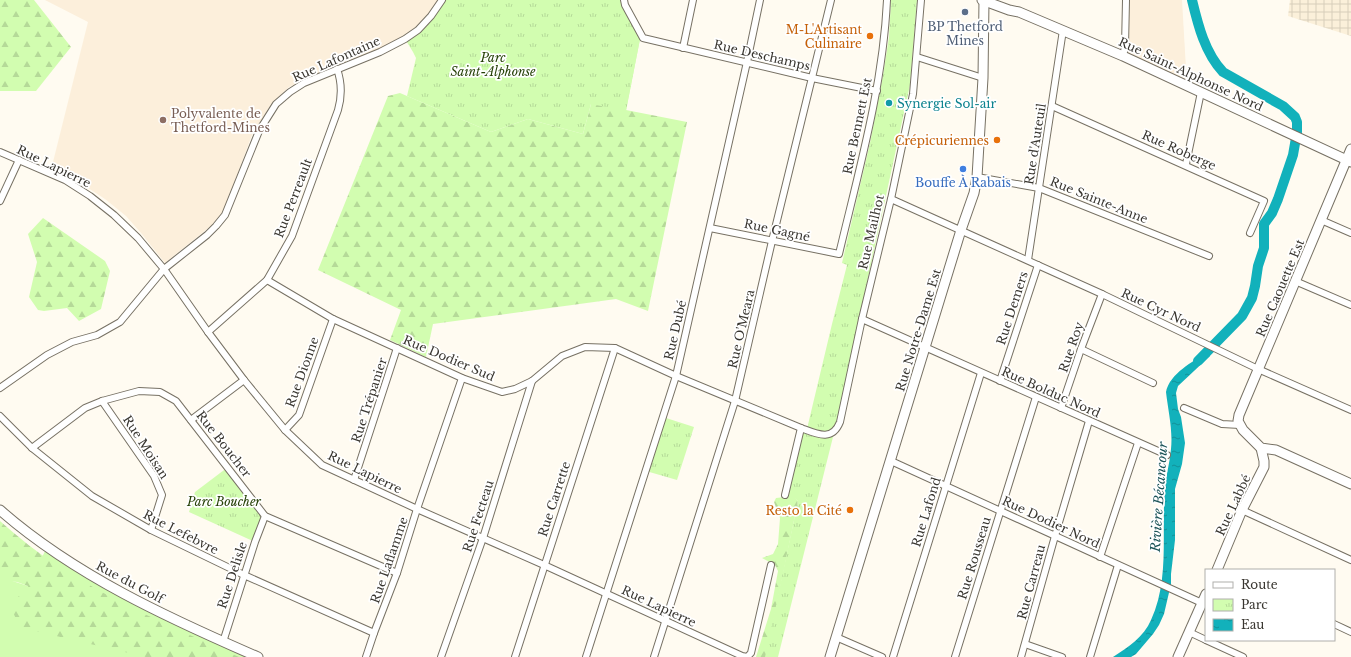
<svg xmlns="http://www.w3.org/2000/svg" width="1351" height="657" viewBox="0 0 1351 657" font-family="'Libre Baskerville',serif">
<style>
.industrial{fill:url(#industrial-grid)}
.education{fill:#fcefdb}
.green{fill:#d2fdb0}
.forest{fill:url(#forest-firs)}
.park{fill:url(#park-tufts)}
.water{fill:url(#water-ripples)}
.lines{fill:none;stroke-linecap:round;stroke-linejoin:round}
.river{stroke:#12b1bb;stroke-width:10}
.street-casing{stroke:#777164;stroke-width:8}
.secondary-casing{stroke:#777164;stroke-width:11}
.street{stroke:#fff;stroke-width:6}
.secondary{stroke:#fff;stroke-width:9}
.service-dot{fill:#5c6f8a;stroke:#fff;stroke-width:1.5}
.food-dot{fill:#e8710a;stroke:#fff;stroke-width:1.5}
.culture-dot{fill:#0f9aa8;stroke:#fff;stroke-width:1.5}
.education-dot{fill:#8d6e63;stroke:#fff;stroke-width:1.5}
.shop-dot{fill:#3f7fe0;stroke:#fff;stroke-width:1.5}
.labels{text-anchor:middle;dominant-baseline:central;stroke-width:3.5;stroke-linejoin:round;paint-order:stroke}
.service-label{font-size:12px;fill:#4e5e75;stroke:#fff}
.food-label{font-size:12px;fill:#c56008;stroke:#fff;text-anchor:end}
.street-label{font-size:12px;fill:#393630;stroke:#fff}
.park-label{font-size:12px;font-style:italic;fill:#254006;stroke:#fff}
.culture-label{font-size:12px;fill:#0d838f;stroke:#fff;text-anchor:start}
.education-label{font-size:12px;fill:#785e54;stroke:#fff;text-anchor:start}
.shop-label{font-size:12px;fill:#366cbe;stroke:#fff}
.water-label{font-size:13px;font-style:italic;fill:#195256;stroke:#fff}
</style>
<defs>
<pattern id="industrial-grid" width="8" height="8" patternUnits="userSpaceOnUse"><rect width="8" height="8" fill="#fbf0da"/><path d="M0 4h8M4 0v8" fill="none" stroke="#d8cebb"/></pattern>
<pattern id="forest-firs" width="22" height="20" patternUnits="userSpaceOnUse"><rect width="22" height="20" fill="#d2fdb0"/><path d="M5 1l3.5 6h-7zM16 11l3.5 6h-7z" fill="#b5d998"/></pattern>
<pattern id="park-tufts" width="24" height="20" patternUnits="userSpaceOnUse"><rect width="24" height="20" fill="#d2fdb0"/><path d="M3 7l-1-3M5 7V3M7 7l1-3M15 17l-1-3M17 17v-4M19 17l1-3" fill="none" stroke="#b5d998"/></pattern>
<pattern id="water-ripples" width="26" height="14" patternUnits="userSpaceOnUse"><rect width="26" height="14" fill="#12b1bb"/><path d="M2 4q2-2 4 0t4 0M15 11q2-2 4 0t4 0" fill="none" stroke="#129198"/></pattern>
</defs>
<rect width="100%" height="100%" fill="#fffbf1"/>
<path class="industrial" d="M1290,0H1351V36L1288,16Z"/>
<g class="education">
<path d="M45,0H442L431,16L405,39L332,67L289,87L271,104L252,135L224,210L212,225L165,263L141,233L126,216L105,199L82,184L52,166L88,22Z"/>
<path d="M1126,0H1182L1187,86L1123,56Z"/>
</g>
<path class="green" d="M47,547L64,559L258,657H0V577L28,586Z"/>
<g class="forest">
<path d="M0,0H34L71,47L36,91H0Z"/>
<path d="M641,34L626,110L687,122L648,311L616,299L433,324L426,357L390,340L401,310L318,270L388,96L400,93L491,132L528,119L583,134L591,104Z"/>
<path d="M43,218L105,261L110,271L101,309L79,321L67,308L44,311L38,310L29,297L37,262L28,234Z"/>
<path d="M794,496L798,501L766,657H756L771,609L778,571L775,565L762,558L773,554L778,544L780,518L774,502L776,498Z"/>
<path d="M0,521C18,537 38,553 58,566C115,603 177,629 239,657H146L22,628L16,619L10,605L19,596L29,593L28,586L17,582L0,580Z"/>
</g>
<g class="park">
<path d="M441,0H624L641,34L626,111L591,104L583,134L528,119L491,132L407,96L416,58L413,52L405,39L418,30Z"/>
<path d="M891,0H917L910,85L887,191L836,425L778,657H765L798,501L794,497L787,498L802,432L806,433L832,324L847,265L842,263L870,143L883,75L889,37Z"/>
<path d="M663,417L694,427L677,480L646,471Z"/>
<path d="M228,467L265,516L255,542L189,512L195,492Z"/>
</g>
<path class="water" d="M1207,352L1210,356L1178,386L1176,393L1178,409L1181,417L1185,443L1182,464L1175,489V540L1171,574V584L1164,614L1159,625L1153,634L1136,654L1131,657H1113C1128,647 1144,637 1151,620C1170,579 1161,531 1165,488C1166,475 1170,462 1171,449C1173,430 1168,410 1166,392C1170,373 1193,362 1207,352Z"/>
<g class="lines">
<path class="river" d="M1192,0C1198,25 1205,53 1223,72L1283,106L1295,117L1297,122V132L1293,155L1278,199L1272,213L1264,224V248L1258,266L1255,286L1252,298L1242,316L1198,361"/>
<g class="street-casing">
<g id="street">
<path d="M624,0L625,5L643,38L812,78L877,91"/>
<path d="M683,48L693,0"/>
<path d="M1123,56L1125,47L1126,0"/>
<path d="M917,57L983,78"/>
<path d="M1052,106L1264,201L1250,233"/>
<path d="M0,152L65,180L90,196L114,215L138,238L164,269L208,332L244,380L285,430L322,465L417,509L544,565L742,656L747,657L751,653L771,565"/>
<path d="M1186,164L1201,92"/>
<path d="M977,177L1039,188L1209,256"/>
<path d="M891,199L1102,294L1258,369L1351,410"/>
<path d="M0,201L19,160"/>
<path d="M1321,220L1351,233"/>
<path d="M710,228L839,254C859,170 883,86 887,0"/>
<path d="M1028,260L1063,30"/>
<path d="M267,280L333,319L462,378L502,392L515,389L532,381L562,356L585,347L615,348L676,376L801,428C817,434 832,442 840,422L862,319L891,199L913,94L921,0"/>
<path d="M1295,281L1351,305"/>
<path d="M862,319L1167,455"/>
<path d="M208,332L267,280L292,236L338,110C342,96 342,83 337,69"/>
<path d="M1081,349L1153,383"/>
<path d="M1000,381L1038,265"/>
<path d="M0,388L47,355L72,342L97,335L120,322L164,269L207,235L216,226L225,215L259,131L276,104L290,92L304,83L380,52L405,39L418,30L431,16L442,0"/>
<path d="M102,401L154,476L162,495L151,530"/>
<path d="M1061,408L1081,349L1102,294"/>
<path d="M1184,408L1222,424L1240,425"/>
<path d="M0,416L32,448L92,496L151,530L244,575L374,633"/>
<path d="M191,420L244,380"/>
<path d="M285,430L299,415L333,319"/>
<path d="M32,448L85,408L102,401L139,391L160,392L176,401L265,516L397,573"/>
<path d="M891,461L1202,603"/>
<path d="M354,480L397,348"/>
<path d="M785,495L801,428"/>
<path d="M1242,510L1351,560"/>
<path d="M1100,557L1138,443"/>
<path d="M1334,624L1351,632"/>
<path d="M1189,632L1206,640"/>
<path d="M836,637L882,657"/>
<path d="M1206,640L1243,657"/>
<path d="M223,642L255,542L265,516"/>
<path d="M1025,644L1062,657"/>
<path d="M366,657L374,633L397,573L417,509L462,378"/>
<path d="M441,657L483,538L532,381"/>
<path d="M515,657L615,348"/>
<path d="M586,657L676,376L747,62L760,0"/>
<path d="M654,657L735,401L772,241L831,0"/>
<path d="M893,657L981,373"/>
<path d="M955,657L1036,397"/>
<path d="M1021,657L1055,536L1089,421"/>
<path d="M1090,657L1118,565"/>
</g>
</g>
<g class="secondary-casing">
<g id="secondary">
<path d="M982,0L1009,10L1019,12L1123,56L1351,162"/>
<path d="M1351,149L1239,415L1238,421L1243,430L1261,448L1276,450L1351,484"/>
<path d="M0,510C74,575 168,618 258,657"/>
<path d="M1217,570L1242,510L1264,467V461L1261,448"/>
<path d="M830,657L961,230L974,193L977,177L983,78L984,0"/>
<path d="M1178,657L1206,594"/>
</g>
</g>
<use href="#street" class="street"/>
<use href="#secondary" class="secondary"/>
</g>
<circle class="service-dot" cx="965" cy="12" r="4"/>
<g class="food-dot">
<circle cx="870" cy="36" r="4"/>
<circle cx="997" cy="140" r="4"/>
<circle cx="850" cy="510" r="4"/>
</g>
<circle class="culture-dot" cx="889" cy="103" r="4"/>
<circle class="education-dot" cx="163" cy="120" r="4"/>
<circle class="shop-dot" cx="963" cy="169" r="4"/>
<g class="labels">
<g class="service-label">
<text x="965" y="26">BP Thetford<tspan x="965" dy="14">Mines</tspan></text>
</g>
<g class="food-label">
<text x="862" y="29">M-L'Artisant<tspan x="862" dy="14">Culinaire</tspan></text>
<text x="989" y="140">Crépicuriennes</text>
<text x="842" y="510">Resto la Cité</text>
</g>
<g class="street-label">
<text transform="translate(762 55) rotate(13)">Rue Deschamps</text>
<text transform="translate(336 59) rotate(-24)">Rue Lafontaine</text>
<text transform="translate(1191 74) rotate(25)">Rue Saint-Alphonse Nord</text>
<text transform="translate(857 126) rotate(-78)">Rue Bennett Est</text>
<text transform="translate(1035 144) rotate(-81)">Rue d'Auteuil</text>
<text transform="translate(1179 150) rotate(24)">Rue Roberge</text>
<text transform="translate(54 166) rotate(26)">Rue Lapierre</text>
<text transform="translate(293 198) rotate(-69)">Rue Perreault</text>
<text transform="translate(1099 200) rotate(22)">Rue Sainte-Anne</text>
<text transform="translate(777 230) rotate(12)">Rue Gagné</text>
<text transform="translate(871 232) rotate(-77)">Rue Mailhot</text>
<text transform="translate(1280 288) rotate(-67)">Rue Caouette Est</text>
<text transform="translate(1012 308) rotate(-72)">Rue Demers</text>
<text transform="translate(1161 310) rotate(25)">Rue Cyr Nord</text>
<text transform="translate(741 329) rotate(-77)">Rue O'Meara</text>
<text transform="translate(675 330) rotate(-77)">Rue Dubé</text>
<text transform="translate(918 330) rotate(-73)">Rue Notre-Dame Est</text>
<text transform="translate(1071 347) rotate(-71)">Rue Roy</text>
<text transform="translate(449 358) rotate(23)">Rue Dodier Sud</text>
<text transform="translate(302 372) rotate(-70)">Rue Dionne</text>
<text transform="translate(1051 392) rotate(24)">Rue Bolduc Nord</text>
<text transform="translate(369 400) rotate(-72)">Rue Trépanier</text>
<text transform="translate(224 444) rotate(52)">Rue Boucher</text>
<text transform="translate(146 447) rotate(57)">Rue Moisan</text>
<text transform="translate(365 472) rotate(26)">Rue Lapierre</text>
<text transform="translate(554 499) rotate(-72)">Rue Carrette</text>
<text transform="translate(1233 505) rotate(-65)">Rue Labbé</text>
<text transform="translate(926 512) rotate(-73)">Rue Lafond</text>
<text transform="translate(478 516) rotate(-72)">Rue Fecteau</text>
<text transform="translate(1051 522) rotate(25)">Rue Dodier Nord</text>
<text transform="translate(181 532) rotate(27)">Rue Lefebvre</text>
<text transform="translate(974 558) rotate(-73)">Rue Rousseau</text>
<text transform="translate(389 560) rotate(-71)">Rue Laflamme</text>
<text transform="translate(232 575) rotate(-72)">Rue Delisle</text>
<text transform="translate(130 582) rotate(28)">Rue du Golf</text>
<text transform="translate(1031 582) rotate(-75)">Rue Carreau</text>
<text transform="translate(659 606) rotate(25)">Rue Lapierre</text>
</g>
<g class="park-label">
<text x="493" y="57">Parc<tspan x="493" dy="14">Saint-Alphonse</tspan></text>
<text x="224" y="501">Parc Boucher</text>
</g>
<g class="culture-label">
<text x="897" y="103">Synergie Sol-air</text>
</g>
<g class="education-label">
<text x="171" y="113">Polyvalente de<tspan x="171" dy="14">Thetford-Mines</tspan></text>
</g>
<g class="shop-label">
<text x="963" y="182">Bouffe À Rabais</text>
</g>
<g class="water-label">
<text transform="translate(1159 497) rotate(-86)">Rivière Bécancour</text>
</g>
</g>
<rect x="1205" y="569" width="130" height="72" fill="#ffffff" stroke="#b0afac"/>
<rect x="1213" y="582" width="20" height="6" fill="#ffffff" stroke="#b0afac"/>
<text x="1241" y="589" font-size="12" fill="#393630">Route</text>
<rect x="1213" y="599" width="20" height="12" fill="url(#park-tufts)" stroke="#b0afac"/>
<text x="1241" y="609" font-size="12" fill="#393630">Parc</text>
<rect x="1213" y="619" width="20" height="12" fill="url(#water-ripples)" stroke="#b0afac"/>
<text x="1241" y="629" font-size="12" fill="#393630">Eau</text>
</svg>
